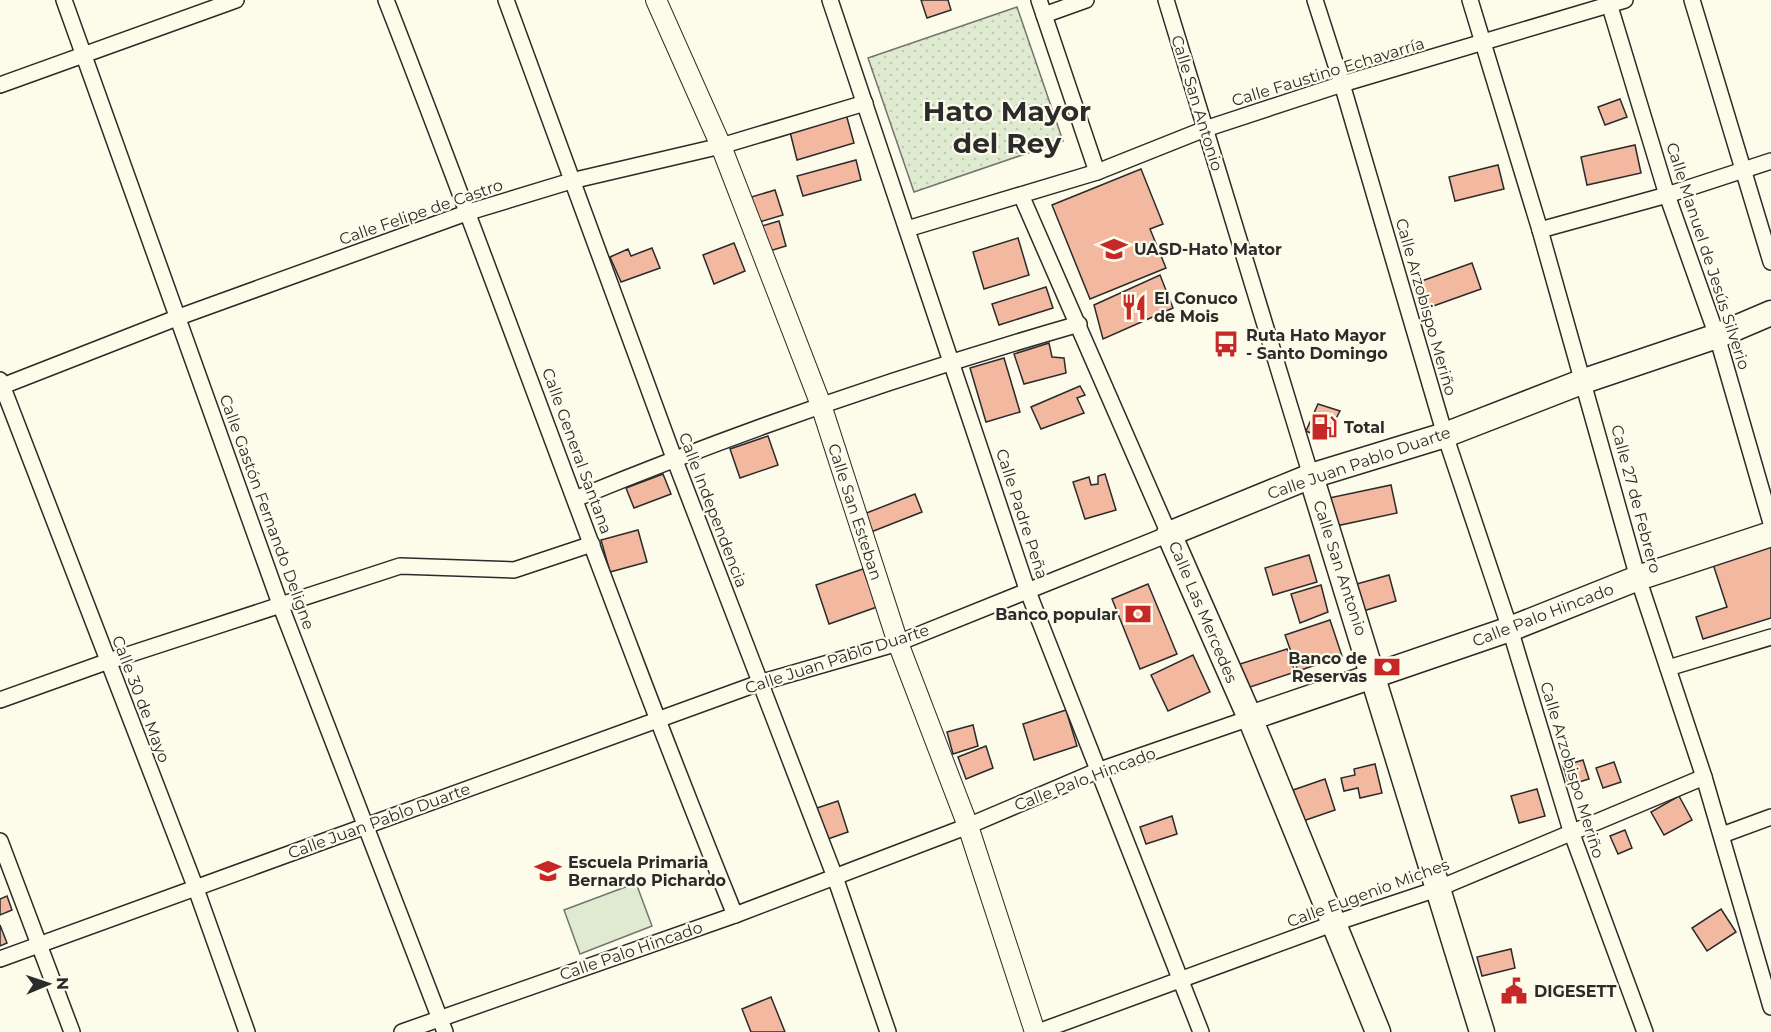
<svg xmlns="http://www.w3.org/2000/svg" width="1771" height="1032" viewBox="0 0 1771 1032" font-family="Montserrat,sans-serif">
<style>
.grass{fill:url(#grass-dots);stroke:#74746e;stroke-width:1.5}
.pitch{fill:#deebd1;stroke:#74746e;stroke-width:1.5}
.building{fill:#f2b8a0;stroke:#2b2b2b;stroke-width:1.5}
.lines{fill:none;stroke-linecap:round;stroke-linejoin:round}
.minor-casing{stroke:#2b2b2b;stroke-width:18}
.tertiary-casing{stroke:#2b2b2b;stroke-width:22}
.primary-casing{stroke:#2b2b2b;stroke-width:27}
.minor{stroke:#fdfbea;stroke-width:15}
.tertiary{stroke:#fdfbea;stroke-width:20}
.primary{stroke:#fdfbea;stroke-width:24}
.labels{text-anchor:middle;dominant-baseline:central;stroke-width:4.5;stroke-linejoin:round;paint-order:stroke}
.street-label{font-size:16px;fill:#2b2b2b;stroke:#fdfbea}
.poi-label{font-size:16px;font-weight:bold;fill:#2b2b2b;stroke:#fdfbea;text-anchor:start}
.town-label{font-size:28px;font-weight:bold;fill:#2b2b2b;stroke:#fdfbea}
</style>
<defs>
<pattern id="grass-dots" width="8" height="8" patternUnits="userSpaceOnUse" patternTransform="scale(1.5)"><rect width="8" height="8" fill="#deebd1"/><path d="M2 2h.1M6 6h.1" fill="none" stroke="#bfcab4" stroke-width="1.8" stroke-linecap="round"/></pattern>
</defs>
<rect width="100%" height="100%" fill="#fdfbea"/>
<path class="grass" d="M1017,7L1063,141L914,192L868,58Z"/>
<path class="pitch" d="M636,883L652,926L580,954L564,910Z"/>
<g class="building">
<path d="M921,0H948L951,10L927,18Z"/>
<path d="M1620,99L1627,117L1605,125L1598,107Z"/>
<path d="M846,114L854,143L797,160L789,128Z"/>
<path d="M1635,145L1641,173L1587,185L1581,157Z"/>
<path d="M856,160L861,180L803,196L797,176Z"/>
<path d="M1498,165L1504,189L1455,201L1449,177Z"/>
<path d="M1141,169L1163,224L1150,229L1166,268L1090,299L1052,205Z"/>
<path d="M775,190L783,215L756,223L748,198Z"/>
<path d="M779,221L786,246L763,253L755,228Z"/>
<path d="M1018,238L1029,275L984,289L973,252Z"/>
<path d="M734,243L745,271L714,284L703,255Z"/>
<path d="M652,248L660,268L621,282L610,257L628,249L631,256Z"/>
<path d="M1472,263L1481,289L1425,309L1416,283Z"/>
<path d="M1160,275L1173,308L1103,339L1094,305Z"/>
<path d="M1046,287L1053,308L999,325L992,304Z"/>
<path d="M1049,343L1052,357L1064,358L1066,373L1024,384L1014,354Z"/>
<path d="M1004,358L1020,412L986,422L970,368Z"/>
<path d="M1080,386L1085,395L1077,398L1084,413L1041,429L1031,407Z"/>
<path d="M1318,404L1340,411L1325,439L1306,431Z"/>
<path d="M768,436L778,465L740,478L730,449Z"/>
<path d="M663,474L671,494L634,508L626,488Z"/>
<path d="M1105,474L1116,510L1085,519L1073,482L1089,477L1091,485L1098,484V476Z"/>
<path d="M1391,485L1397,513L1336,526L1329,498Z"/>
<path d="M915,494L922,512L871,532L864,514Z"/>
<path d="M638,530L647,562L610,572L601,540Z"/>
<path d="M1771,543V618L1703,639L1696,617L1727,607L1712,561Z"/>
<path d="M1309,555L1317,582L1273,595L1265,568Z"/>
<path d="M863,569L877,607L829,624L816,585Z"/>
<path d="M1389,575L1396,601L1360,612L1353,585Z"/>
<path d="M1148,584L1177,654L1140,669L1112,599Z"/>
<path d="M1321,585L1328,612L1300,623L1291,594Z"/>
<path d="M1330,620L1342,656L1298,671L1285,635Z"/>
<path d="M1287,649L1295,672L1244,689L1237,665Z"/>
<path d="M1193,655L1210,692L1168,711L1151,675Z"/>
<path d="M1066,710L1077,746L1034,760L1023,724Z"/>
<path d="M973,725L978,746L953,754L947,732Z"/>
<path d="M986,746L993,768L966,779L958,757Z"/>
<path d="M1583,760L1589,779L1569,785L1563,766Z"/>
<path d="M1614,762L1621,782L1603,788L1596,768Z"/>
<path d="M1375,764L1382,793L1360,798L1358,788L1344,791L1341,778L1355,775L1354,769Z"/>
<path d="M1325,779L1335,810L1303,821L1293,790Z"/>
<path d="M1537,789L1545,816L1519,823L1511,796Z"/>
<path d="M1679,796L1692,820L1664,835L1651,812Z"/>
<path d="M838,801L848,832L825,840L814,809Z"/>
<path d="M1172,816L1177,834L1146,844L1140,827Z"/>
<path d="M1625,830L1632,848L1618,854L1610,836Z"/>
<path d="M7,896L12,910L0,915V899Z"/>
<path d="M1721,909L1736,932L1707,951L1692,928Z"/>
<path d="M0,925L7,943L0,946Z"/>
<path d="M1511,949L1515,968L1482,976L1477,957Z"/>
<path d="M771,997L785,1032H751L742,1009Z"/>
</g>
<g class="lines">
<g class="minor-casing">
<g id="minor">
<path d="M64,0L280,604L445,1032"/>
<path d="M386,0C505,304 612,612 735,915"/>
<path d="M506,0L674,458L835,877L888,1032"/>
<path d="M830,0L1027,589L1201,1032"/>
<path d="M1039,0L1097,172"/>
<path d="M1166,0L1311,476"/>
<path d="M1315,0L1342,84L1445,435L1510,629L1572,834L1645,1032"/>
<path d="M1470,0L1540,230L1638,578L1704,777L1771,1007"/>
<path d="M1608,0L1667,195L1717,336L1771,523"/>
<path d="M1692,0L1771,262"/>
<path d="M1044,15L1086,0"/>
<path d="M0,85L236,0"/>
<path d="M907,229L1097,172L1205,129L1342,84L1625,0"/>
<path d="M1540,230L1667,195L1771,161"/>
<path d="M0,380L195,886L247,1032"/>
<path d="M0,387L179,317L469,212L571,181L721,146L865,103"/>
<path d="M575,499C740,431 908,373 1079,324"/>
<path d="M1668,668L1771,637"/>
<path d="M0,700L106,662L400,566L514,570L592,544"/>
<path d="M1722,835L1771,817"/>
<path d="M0,841L72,1032"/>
<path d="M0,959L759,683L898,643L1169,534L1021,195"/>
<path d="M402,1032L735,915L968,826L1097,771L1250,718"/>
<path d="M1038,1032L1332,924L1437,889L1704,777"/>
</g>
</g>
<g class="tertiary-casing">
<path id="tertiary" d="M656,0L721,146L821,405L898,643L968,826L1035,1032"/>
</g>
<g class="primary-casing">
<g id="primary">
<path d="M1311,476L1482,1032"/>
<path d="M1250,718L1510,629L1638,578L1771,534"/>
<path d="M1378,1032L1250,718L1169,534L1311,476L1445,435L1584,381L1717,336L1771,313"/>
</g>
</g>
<use href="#minor" class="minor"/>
<use href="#tertiary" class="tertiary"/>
<use href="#primary" class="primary"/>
</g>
<defs>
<g id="university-bare" transform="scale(2.07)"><path d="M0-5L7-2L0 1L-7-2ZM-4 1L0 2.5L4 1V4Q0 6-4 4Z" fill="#c62828" stroke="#fdfbea" stroke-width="2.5" paint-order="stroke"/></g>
<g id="restaurant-bare" transform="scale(2.07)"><path d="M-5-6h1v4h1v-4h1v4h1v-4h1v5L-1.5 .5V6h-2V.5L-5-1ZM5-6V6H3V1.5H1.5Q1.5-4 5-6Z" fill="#c62828" stroke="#fdfbea" stroke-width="2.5" paint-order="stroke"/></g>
<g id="bus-bare" transform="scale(2.07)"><path d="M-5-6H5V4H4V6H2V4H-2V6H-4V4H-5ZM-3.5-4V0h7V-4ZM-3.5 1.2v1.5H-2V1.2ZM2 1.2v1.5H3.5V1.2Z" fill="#c62828" stroke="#fdfbea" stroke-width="2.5" paint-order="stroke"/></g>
<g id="fuel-bare" transform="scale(2.07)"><path d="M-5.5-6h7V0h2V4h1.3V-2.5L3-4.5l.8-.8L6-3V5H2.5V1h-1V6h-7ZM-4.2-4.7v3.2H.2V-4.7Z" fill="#c62828" stroke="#fdfbea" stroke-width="2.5" paint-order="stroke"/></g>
<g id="bank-bare" transform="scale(2.07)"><path d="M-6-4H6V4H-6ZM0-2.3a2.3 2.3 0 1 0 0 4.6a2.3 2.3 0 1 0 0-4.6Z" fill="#c62828" stroke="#fdfbea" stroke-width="2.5" paint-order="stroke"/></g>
<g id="school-bare" transform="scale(2.07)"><path d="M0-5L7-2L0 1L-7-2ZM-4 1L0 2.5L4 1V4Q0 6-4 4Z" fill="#c62828" stroke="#fdfbea" stroke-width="2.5" paint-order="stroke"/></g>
<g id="civic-bare" transform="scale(2.07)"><path d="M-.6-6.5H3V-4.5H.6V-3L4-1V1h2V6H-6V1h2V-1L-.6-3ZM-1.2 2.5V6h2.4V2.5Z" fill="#c62828" stroke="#fdfbea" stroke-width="2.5" paint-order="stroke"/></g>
</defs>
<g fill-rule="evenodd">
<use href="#university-bare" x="1114" y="249"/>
<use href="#restaurant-bare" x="1134" y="307"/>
<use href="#bus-bare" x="1226" y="344"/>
<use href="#fuel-bare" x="1324" y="427"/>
<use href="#bank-bare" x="1138" y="614"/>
<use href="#bank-bare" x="1387" y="667"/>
<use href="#school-bare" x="548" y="871"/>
<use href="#civic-bare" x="1514" y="991"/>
</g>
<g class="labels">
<g class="street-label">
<text transform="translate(1328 72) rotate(-17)">Calle Faustino Echavarría</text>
<text transform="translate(1197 103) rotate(73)">Calle San Antonio</text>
<text transform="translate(421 212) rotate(-19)">Calle Felipe de Castro</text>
<text transform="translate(1708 256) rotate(72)">Calle Manuel de Jesús Silverio</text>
<text transform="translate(1426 307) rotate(74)">Calle Arzobispo Meriño</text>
<text transform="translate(577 451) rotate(70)">Calle General Santana</text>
<text transform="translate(1359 463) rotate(-19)">Calle Juan Pablo Duarte</text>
<text transform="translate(1636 499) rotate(75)">Calle 27 de Febrero</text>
<text transform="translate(713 510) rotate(69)">Calle Independencia</text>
<text transform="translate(267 512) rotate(70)">Calle Gastón Fernando Deligne</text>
<text transform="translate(855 512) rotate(72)">Calle San Esteban</text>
<text transform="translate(1022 514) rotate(72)">Calle Padre Peña</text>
<text transform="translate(1340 568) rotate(72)">Calle San Antonio</text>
<text transform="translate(1203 612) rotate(67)">Calle Las Mercedes</text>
<text transform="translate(1543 615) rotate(-21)">Calle Palo Hincado</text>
<text transform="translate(837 659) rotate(-18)">Calle Juan Pablo Duarte</text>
<text transform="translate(141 699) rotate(69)">Calle 30 de Mayo</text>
<text transform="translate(1572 770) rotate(73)">Calle Arzobispo Meriño</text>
<text transform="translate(1085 779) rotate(-21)">Calle Palo Hincado</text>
<text transform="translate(379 821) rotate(-20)">Calle Juan Pablo Duarte</text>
<text transform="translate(1368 893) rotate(-20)">Calle Eugenio Miches</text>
<text transform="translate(631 951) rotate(-19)">Calle Palo Hincado</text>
</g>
<g class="poi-label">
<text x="1134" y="249">UASD-Hato Mator</text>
<text x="1154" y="298">El Conuco<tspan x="1154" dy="18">de Mois</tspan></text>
<text x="1246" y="335">Ruta Hato Mayor<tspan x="1246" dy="18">- Santo Domingo</tspan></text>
<text x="1344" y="427">Total</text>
<text x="1118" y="614" text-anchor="end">Banco popular</text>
<text x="1367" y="658" text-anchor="end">Banco de<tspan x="1367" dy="18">Reservas</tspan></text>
<text x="568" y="862">Escuela Primaria<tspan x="568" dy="18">Bernardo Pichardo</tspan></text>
<text x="1534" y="991">DIGESETT</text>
</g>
<g class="town-label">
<text x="1007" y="111">Hato Mayor<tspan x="1007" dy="32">del Rey</tspan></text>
</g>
</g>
<g transform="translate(48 984) rotate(88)" stroke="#fdfbea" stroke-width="4.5" paint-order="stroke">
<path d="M0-4.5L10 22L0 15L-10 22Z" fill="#2b2b2b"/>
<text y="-9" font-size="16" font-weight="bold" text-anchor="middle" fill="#2b2b2b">N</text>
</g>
</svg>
